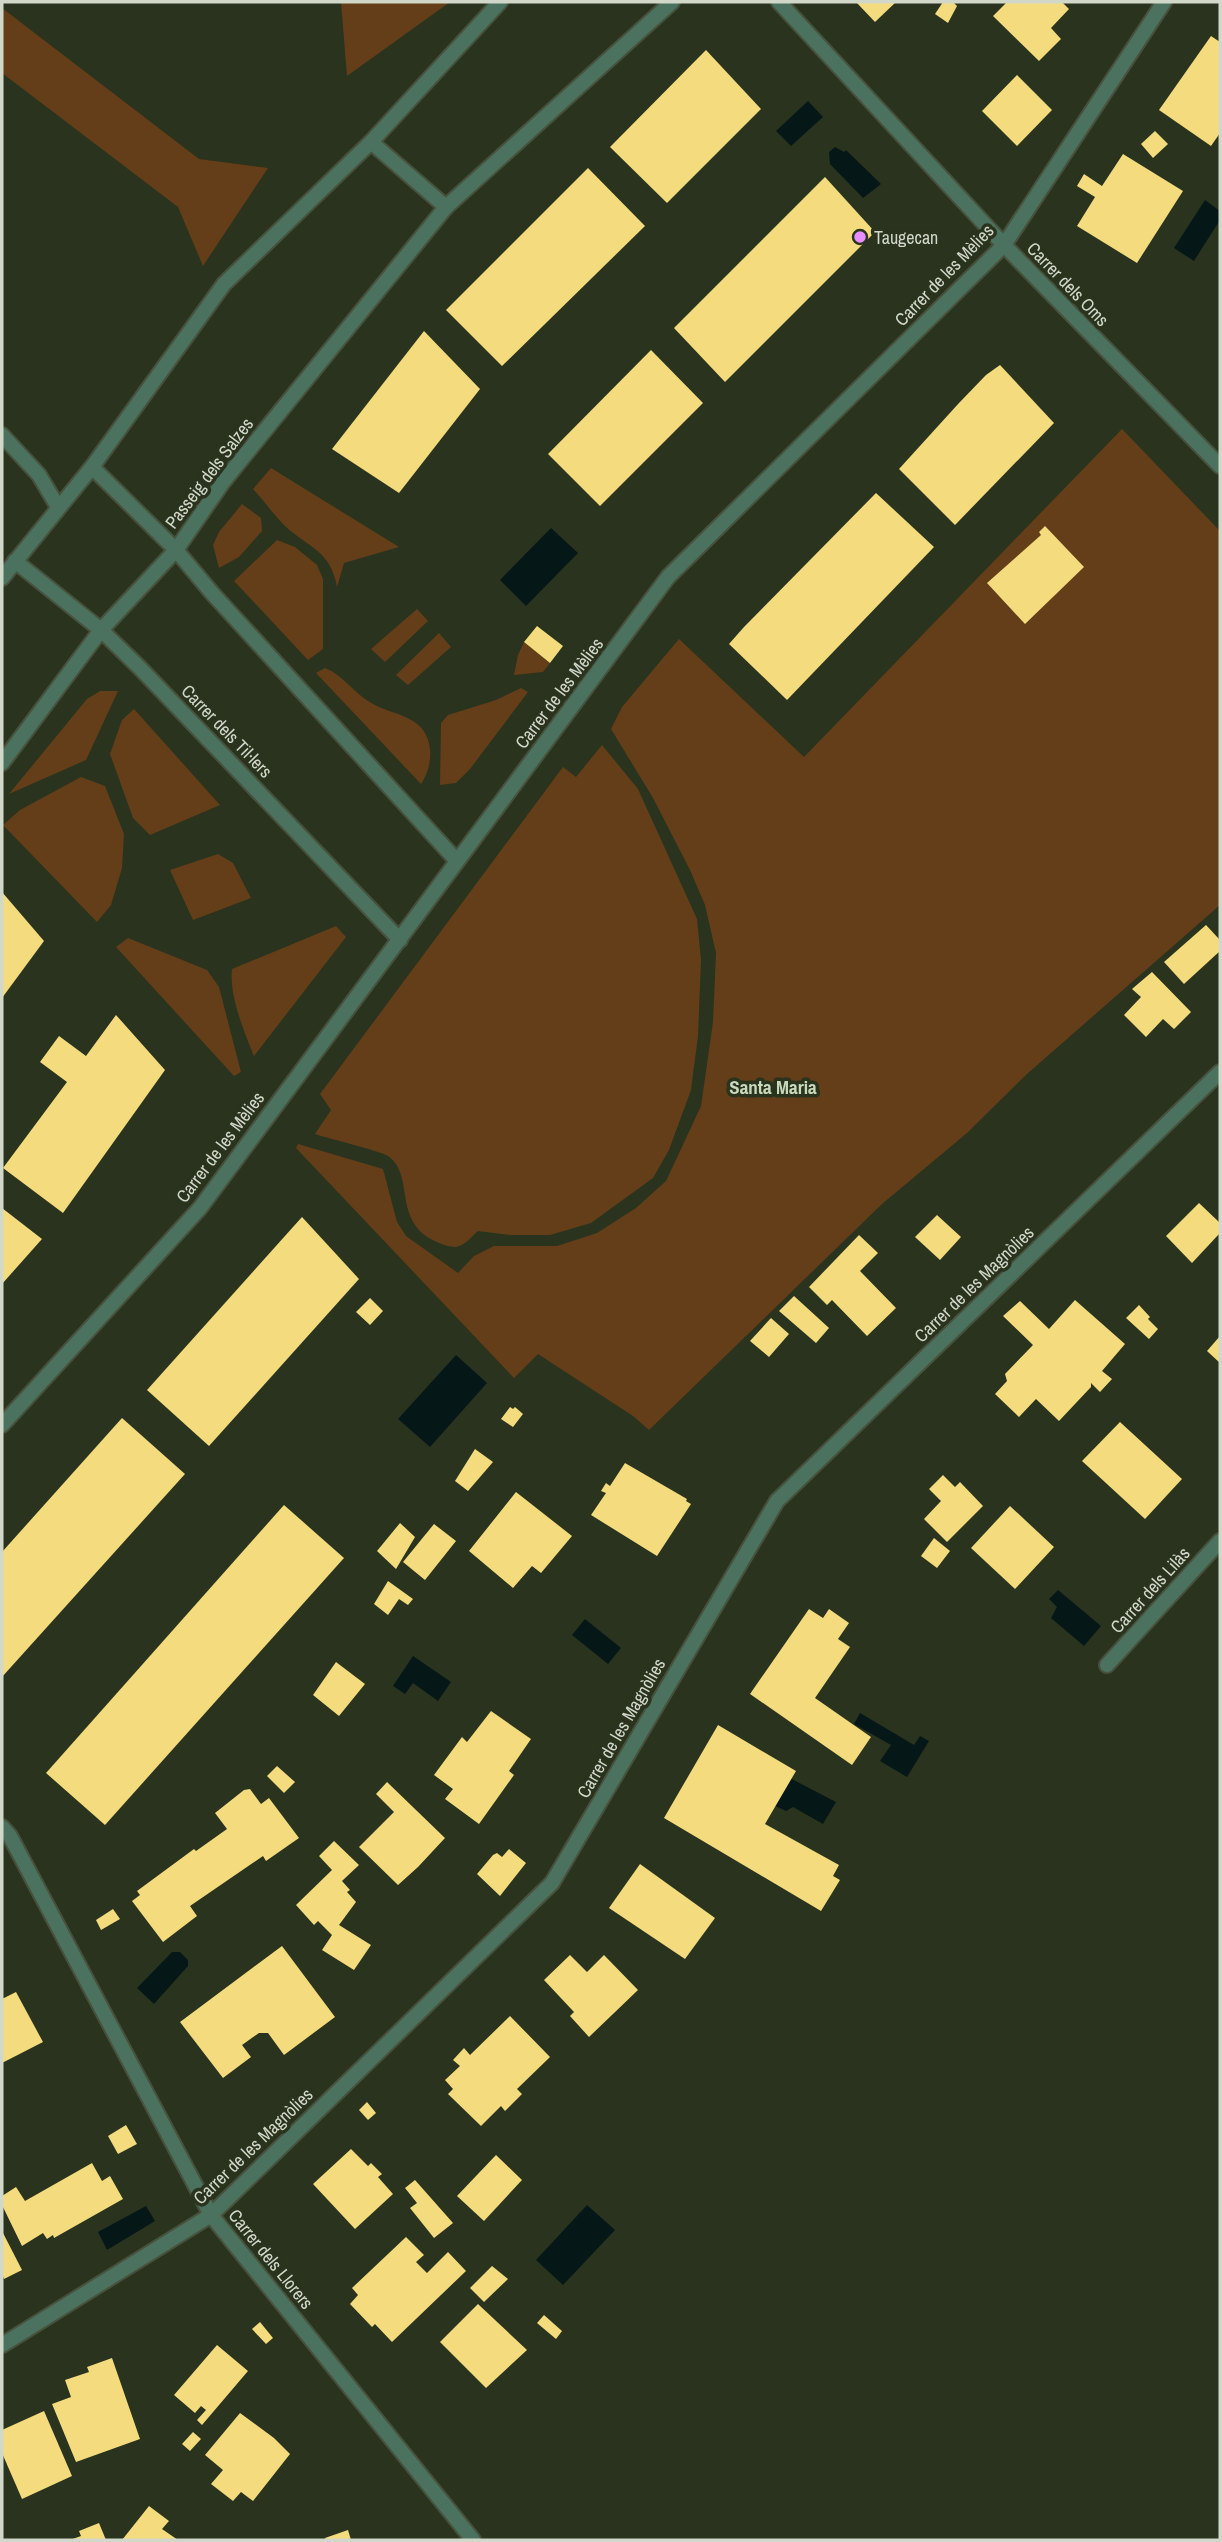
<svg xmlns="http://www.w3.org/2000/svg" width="1222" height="2542" viewBox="0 0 1222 2542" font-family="'Archivo Narrow',sans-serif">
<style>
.green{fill:#643e19}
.water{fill:#061718}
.building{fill:#f4dc7e}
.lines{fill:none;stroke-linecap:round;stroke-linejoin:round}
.street-casing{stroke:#47513c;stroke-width:18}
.street{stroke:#4b725f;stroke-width:14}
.poi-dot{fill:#e98efe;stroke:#29331d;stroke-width:2.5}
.labels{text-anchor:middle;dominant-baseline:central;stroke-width:7;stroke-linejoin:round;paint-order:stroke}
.poi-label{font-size:18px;fill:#d1d8ca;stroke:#29331d;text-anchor:start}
.street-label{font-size:18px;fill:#d1d8ca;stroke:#29331d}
.neighbourhood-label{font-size:19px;font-weight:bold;fill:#cad8bc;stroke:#29331d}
</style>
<rect width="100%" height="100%" fill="#29331d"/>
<g class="green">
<path d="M341,2H450L347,76Z"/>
<path d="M2,8L199,159L268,168L203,266L178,207L2,73Z"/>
<path d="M1122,429L1220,531V905L1027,1074L967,1133L882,1204L649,1430L633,1416L538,1354L514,1378L296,1148L298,1144L383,1169L397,1222L406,1236L458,1273L474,1256L494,1246H557L597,1233L636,1208L666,1181L701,1106L713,1022L716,953L705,905L690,870L653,798L611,729L622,707L679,639L804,757Z"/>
<path d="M271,468L399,547L344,563L337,587C331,551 309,548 285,526C274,515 264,501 253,489Z"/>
<path d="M242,504L261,518L262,531L239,557L219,568L213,545L219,532Z"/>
<path d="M277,540L295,547L317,565L323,579V649L308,660L234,581Z"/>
<path d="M417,609L428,621L385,662L371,649Z"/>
<path d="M439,633L451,647L408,685L396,675Z"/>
<path d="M524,642L550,663L543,672L514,675L518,655Z"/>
<path d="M325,668C343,675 352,691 368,701C382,711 399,712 413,721C435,734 434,765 421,784L316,673Z"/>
<path d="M521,688L528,692L470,769L456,783L440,785L441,723L448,715L496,700Z"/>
<path d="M100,691H118L86,760L9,794L87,699Z"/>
<path d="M134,709L220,805L150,835L133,818L110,754L122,720Z"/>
<path d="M602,745L638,789L697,919L701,960L698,1036L691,1090L669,1150L653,1178L591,1223L550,1235H510L478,1231C462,1246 459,1252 437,1242C391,1222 416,1176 388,1156C378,1150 329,1139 315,1134L331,1110L320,1094L563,767L576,777Z"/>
<path d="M81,777L105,786L124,834L122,868L111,905L97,922L3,825L20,810Z"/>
<path d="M218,854L233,863L251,898L193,920L170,870Z"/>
<path d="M336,926L346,937L254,1056C244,1032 229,995 232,969Z"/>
<path d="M128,938L207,970L219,987L241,1072L234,1076L116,947Z"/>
</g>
<g class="water">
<path d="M808,101L823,117L791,146L776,131Z"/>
<path d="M835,147L844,152L846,150L881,184L863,198L830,164L829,152Z"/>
<path d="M1205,200L1220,211V220L1194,261L1174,248Z"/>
<path d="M551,528L578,553L526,606L500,580Z"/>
<path d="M456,1355L487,1383L430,1447L398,1419Z"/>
<path d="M1058,1590L1101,1626L1084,1646L1051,1618L1057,1607L1049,1599Z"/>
<path d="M585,1619L621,1648L608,1664L572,1635Z"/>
<path d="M413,1656L451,1682L438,1701L413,1683L405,1694L393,1686Z"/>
<path d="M860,1713L914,1745L920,1736L929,1741L907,1777L880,1761L891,1745L854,1724Z"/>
<path d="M784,1775L836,1802L823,1824L793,1807L786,1811L771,1804Z"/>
<path d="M172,1952H180L188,1960V1966L154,2004L137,1988Z"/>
<path d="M587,2205L615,2230L563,2285L536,2260Z"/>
<path d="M146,2206L155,2221L107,2250L98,2232Z"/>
</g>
<g class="building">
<path d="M856,2H896L875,22Z"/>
<path d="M943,2H953L957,6L948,23L935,14Z"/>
<path d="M1007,2H1062L1069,9L1051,28L1061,39L1039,61L993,16Z"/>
<path d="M1211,36L1220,42V133L1211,146L1159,110Z"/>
<path d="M706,50L761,109L667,203L610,147Z"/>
<path d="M1017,75L1052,110L1017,146L982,111Z"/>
<path d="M1155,131L1168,144L1153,158L1141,144Z"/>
<path d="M1123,154L1183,191L1137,263L1077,226L1095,197L1077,186L1084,174L1102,186Z"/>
<path d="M588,168L645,226L502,366L446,310Z"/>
<path d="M825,177L875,232L725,382L674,328Z"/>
<path d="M424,331L480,389L399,493L332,449Z"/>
<path d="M651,350L703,403L600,506L548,454Z"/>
<path d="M1000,365L1054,423L955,525L899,469L959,403L986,375Z"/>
<path d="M876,493L934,547L787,700L729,644L744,627Z"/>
<path d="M1045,526L1084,567L1025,624L987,583L1041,535L1039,532Z"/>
<path d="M537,626L563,646L550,663L524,642Z"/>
<path d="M2,892L44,941L2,998Z"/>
<path d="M1206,925L1220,940V951L1184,984L1164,962Z"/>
<path d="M1152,972L1191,1012L1174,1029L1163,1019L1146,1037L1124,1015L1141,997L1132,989Z"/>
<path d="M116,1015L165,1070L63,1213L3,1168L67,1082L40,1062L59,1036L86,1056Z"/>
<path d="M1199,1203L1220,1223V1233L1192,1263L1166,1236Z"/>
<path d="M2,1208L42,1239L2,1284Z"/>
<path d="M937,1215L961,1237L940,1260L915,1237Z"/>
<path d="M302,1217L359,1279L209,1446L147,1390Z"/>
<path d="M859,1235L878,1253L860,1271L896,1308L867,1336L832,1300L827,1305L809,1287Z"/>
<path d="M794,1296L829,1328L816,1343L779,1311Z"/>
<path d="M370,1298L383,1311L370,1325L356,1312Z"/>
<path d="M1075,1300L1125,1344L1102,1371L1112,1379L1100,1392L1091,1383V1387L1059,1421L1036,1399L1019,1417L995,1394L1007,1381L1005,1374L1033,1345L1003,1316L1020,1301L1049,1329Z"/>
<path d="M1139,1305L1150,1317L1148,1319L1158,1329L1149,1339L1126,1318Z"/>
<path d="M771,1318L789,1334L769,1357L750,1341Z"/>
<path d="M1220,1336V1363L1207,1351Z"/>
<path d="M510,1407L513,1409L515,1407L523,1414L513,1427L501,1419Z"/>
<path d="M122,1418L185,1474L2,1677V1552Z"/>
<path d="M1120,1422L1182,1479L1145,1519L1082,1461Z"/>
<path d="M475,1449L493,1462L468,1491L455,1481Z"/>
<path d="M625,1463L687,1499L686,1501L691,1504L657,1556L591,1515L606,1493L601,1491L606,1483L610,1486Z"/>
<path d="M943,1475L955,1487L960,1482L983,1506L947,1542L924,1519L941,1501L929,1489Z"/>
<path d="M516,1492L572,1536L541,1573L532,1566L513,1588L469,1551Z"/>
<path d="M284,1505L344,1558L105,1825L46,1773Z"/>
<path d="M1010,1506L1054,1547L1015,1589L971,1548Z"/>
<path d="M400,1523L415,1537L396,1569L377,1551Z"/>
<path d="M434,1524L456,1541L425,1580L403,1562Z"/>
<path d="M934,1538L950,1551L937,1568L921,1556Z"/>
<path d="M388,1581L413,1599L408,1605L399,1599L388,1615L374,1604Z"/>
<path d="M809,1609L823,1618L829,1609L849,1623L838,1639L850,1647L815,1698L871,1737L852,1765L750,1694Z"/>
<path d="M336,1662L365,1684L339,1716L313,1695Z"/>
<path d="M491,1711L531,1739L509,1771L514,1775L479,1824L445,1799L453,1789L434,1775L462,1737L467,1742Z"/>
<path d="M718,1725L796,1771L765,1824L839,1865L833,1876L840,1880L821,1911L664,1818Z"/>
<path d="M277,1766L295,1782L284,1793L267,1776Z"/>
<path d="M387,1782L445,1838L418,1867L398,1885L359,1847L394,1812L376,1794Z"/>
<path d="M250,1789L261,1804L269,1798L299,1838L266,1861L263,1856L190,1906L197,1916L163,1942L132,1901L140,1895L137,1891L194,1849L196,1851L227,1829L215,1813L244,1790Z"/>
<path d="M334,1841L359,1865L342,1881L350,1890L347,1892L356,1902L339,1925L371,1945L354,1970L322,1950L332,1935L318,1921L314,1925L296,1905L332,1870L319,1856Z"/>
<path d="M509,1849L526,1863L500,1896L477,1874L493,1855L497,1853L502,1857Z"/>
<path d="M640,1864L715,1918L685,1959L609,1908Z"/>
<path d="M113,1909L120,1919L101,1930L96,1920Z"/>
<path d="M282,1946L335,2017L284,2055L268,2033H259L242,2045L251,2057L223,2078L180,2022Z"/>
<path d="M570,1955L587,1972L604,1955L638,1990L589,2037L570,2016L574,2012L544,1980Z"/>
<path d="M16,1992L43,2042L2,2063V1999Z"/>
<path d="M510,2016L550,2057L517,2089L522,2094L505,2111L501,2106L481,2126L448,2094L453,2089L445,2080L460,2066L453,2060L464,2048L470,2055Z"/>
<path d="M367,2102L376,2113L368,2120L359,2110Z"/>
<path d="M126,2125L137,2144L118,2154L108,2136Z"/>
<path d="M351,2149L368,2166L371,2163L382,2174L378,2177L393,2194L355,2229L313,2184Z"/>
<path d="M496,2155L522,2180L484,2221L457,2196Z"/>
<path d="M92,2163L102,2181L110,2176L123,2199L54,2238L53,2235L47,2239L43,2233L22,2246L2,2205V2196L16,2187L25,2201Z"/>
<path d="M415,2180L453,2223L434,2238L410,2208L417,2203L405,2188Z"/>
<path d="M2,2231L22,2270L4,2279L2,2274Z"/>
<path d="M406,2237L424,2255L416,2262L427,2273L448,2252L466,2271L392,2342L375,2324L372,2327L350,2304L358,2295L352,2288Z"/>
<path d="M492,2266L508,2279L484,2302L470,2288Z"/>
<path d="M478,2304L527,2350L486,2388L440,2342Z"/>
<path d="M544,2315L562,2331L556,2339L537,2323Z"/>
<path d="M260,2322L273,2338L266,2344L252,2329Z"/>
<path d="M217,2345L248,2371L202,2425L197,2420L206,2410L201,2406L195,2413L174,2395Z"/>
<path d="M112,2358L140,2439L76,2462L52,2404L71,2397L65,2380L89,2372L87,2367Z"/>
<path d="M44,2411L72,2476L22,2499L2,2453V2430Z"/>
<path d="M240,2413L274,2438L290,2454L253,2501L241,2492L233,2501L211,2484L223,2470L205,2455Z"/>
<path d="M193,2432L201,2439L190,2451L182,2444Z"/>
<path d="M149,2506L169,2521L162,2529L178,2540H122Z"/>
<path d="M99,2523L106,2540H70L81,2536L79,2531Z"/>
<path d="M348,2530L351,2540H326L325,2538Z"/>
</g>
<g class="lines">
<g class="street-casing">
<g id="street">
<path d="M779,2L1004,245L1220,466"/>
<path d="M371,142L446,207"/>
<path d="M2,435L39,475L58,507"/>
<path d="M92,467L176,550L212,593L457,861"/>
<path d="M15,561L101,630L140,668L400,940"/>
<path d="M2,578L92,467L224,284L371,142L500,2"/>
<path d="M2,763L101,630L176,550L223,482L446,207L672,2"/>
<path d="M2,1425L200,1208L668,577L1004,245L1164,2"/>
<path d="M1107,1665L1220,1541"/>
<path d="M2,1827L10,1836L211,2215L473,2540"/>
<path d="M2,2345L211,2215L552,1883L777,1501L1220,1072"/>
</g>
</g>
<use href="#street" class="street"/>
</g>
<circle class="poi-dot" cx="860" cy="237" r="7"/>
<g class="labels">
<g class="poi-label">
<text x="874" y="237">Taugecan</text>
</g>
<g class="street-label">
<text transform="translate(944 275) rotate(-46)">Carrer de les Mèlies</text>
<text transform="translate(1068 284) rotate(46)">Carrer dels Oms</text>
<text transform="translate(209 473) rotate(-53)">Passeig dels Salzes</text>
<text transform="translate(559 693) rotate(-53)">Carrer de les Mèlies</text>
<text transform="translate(227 731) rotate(46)">Carrer dels Til·lers</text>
<text transform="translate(220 1147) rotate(-53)">Carrer de les Mèlies</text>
<text transform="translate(974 1284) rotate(-44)">Carrer de les Magnòlies</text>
<text transform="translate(1150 1590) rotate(-48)">Carrer dels Lilàs</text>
<text transform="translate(621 1728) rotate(-60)">Carrer de les Magnòlies</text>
<text transform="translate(253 2146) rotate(-44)">Carrer de les Magnòlies</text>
<text transform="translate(271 2259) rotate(51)">Carrer dels Llorers</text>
</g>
<g class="neighbourhood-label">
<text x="773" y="1087">Santa Maria</text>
</g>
</g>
<rect width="1222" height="2542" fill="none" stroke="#d1d8ca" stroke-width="7"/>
</svg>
